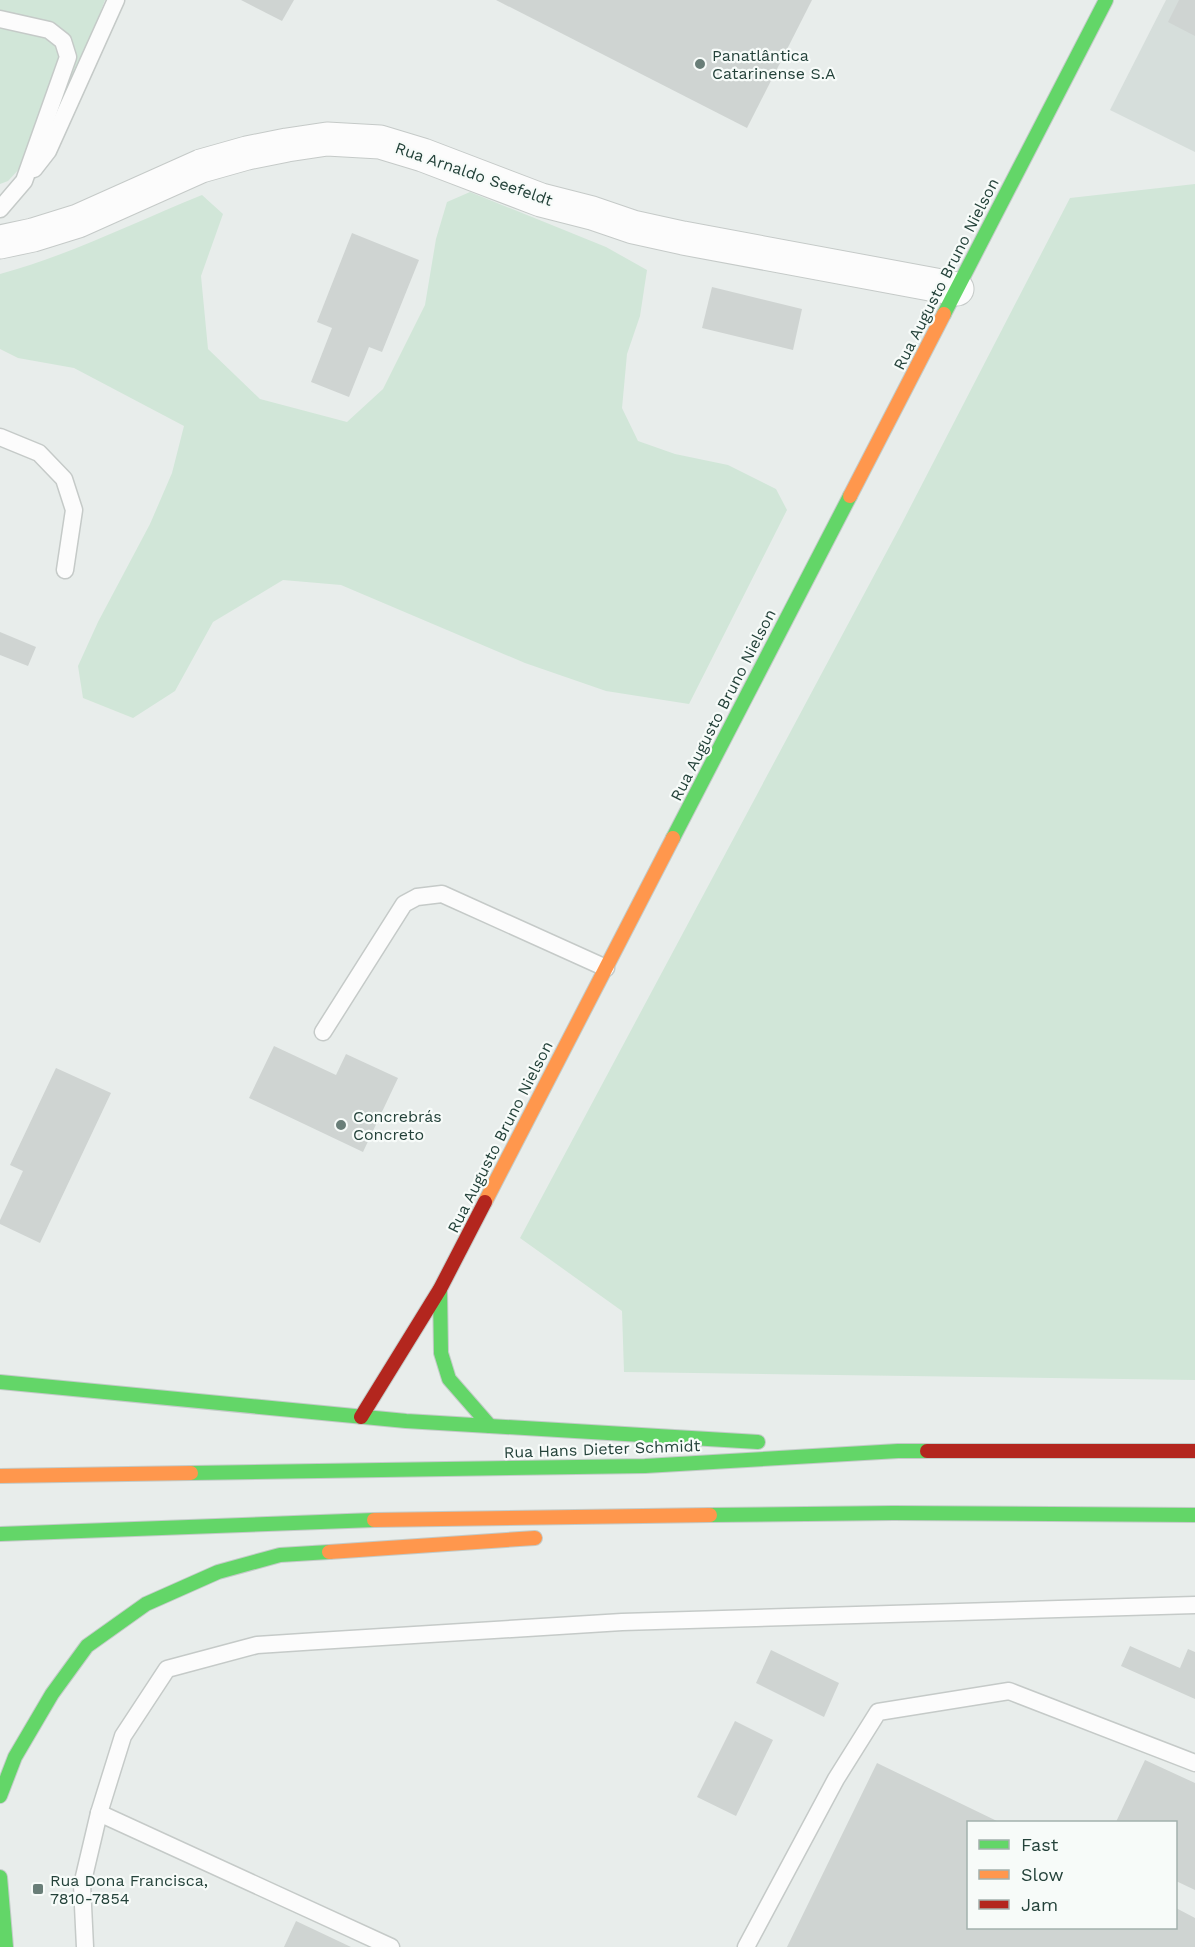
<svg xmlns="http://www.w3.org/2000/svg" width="1195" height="1947" font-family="'Work Sans',sans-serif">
<rect width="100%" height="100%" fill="#e8edeb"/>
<path fill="#d6dedb" d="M1166,0H1195V152L1110,110Z"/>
<g fill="#d1e6d8">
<path d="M0,0H105L56,129L8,181L0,184Z"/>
<path d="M1195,184V1380L624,1372L622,1311L520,1238L901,525L1070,198Z"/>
<path d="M470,192L606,247L647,270L640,316L627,354L622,408L638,441L675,454L728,465L776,489L787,510L689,704L606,691L525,663L341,585L283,580L213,622L175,691L133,718L83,698L78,666L98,622L150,524L172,473L184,426L74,368L18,358L0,349V274C70,255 135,222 202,195L223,214L201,276L208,349L260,399L347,422L383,389L425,305L436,239L447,202Z"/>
</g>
<g fill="#cfd4d2">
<path d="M241,0H294L282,21Z"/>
<path d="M496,0H812L747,128Z"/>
<path d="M1179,0H1195V36L1168,22Z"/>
<path d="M352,233L419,260L382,352L369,347L349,397L311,382L332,328L317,322Z"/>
<path d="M712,287L802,309L793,350L702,328Z"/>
<path d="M0,632L36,647L28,666L0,655Z"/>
<path d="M274,1046L336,1075L346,1054L398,1078L363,1152L249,1098Z"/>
<path d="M56,1068L111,1093L40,1243L0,1224V1220L23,1171L10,1165Z"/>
<path d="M1130,1646L1180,1668L1188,1649L1195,1652V1699L1121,1666Z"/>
<path d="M771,1650L839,1683L824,1717L756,1683Z"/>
<path d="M735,1721L773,1740L736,1816L697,1797Z"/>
<path d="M1145,1760L1195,1783V1890L1176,1881V1822H1116Z"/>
<path d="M877,1763L999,1822H968V1928H1176V1908L1195,1918V1947H787Z"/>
<path d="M296,1921L351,1947H284Z"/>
</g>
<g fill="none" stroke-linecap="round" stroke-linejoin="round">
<g stroke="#c5cac8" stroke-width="19">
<g id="lane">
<path d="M0,19L49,30L63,41L68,57L24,181L0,209"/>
<path d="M34,169L48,151L116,0"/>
<path d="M0,437L39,453L64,479L74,510L65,570"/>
<path d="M323,1032L404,904L417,897L442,894L606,968"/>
<path d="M99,1813L391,1947"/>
<path d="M85,1947L82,1885L99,1813L123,1736L167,1669L257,1645L318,1641L622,1622L1195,1605"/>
<path d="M746,1947L836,1779L878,1712L1009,1691L1195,1763"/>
</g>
</g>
<g stroke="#c5cac8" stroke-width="35">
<path id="street" d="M0,242L33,235L78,221L201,166L247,153L287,145L327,139L380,142L423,155L541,200L592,213L633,227L683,238L957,289"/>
</g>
<g stroke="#c3cbc8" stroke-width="16">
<g id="fast">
<path d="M944,314L1106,0"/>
<path d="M673,838L850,496"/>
<path d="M440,1289L441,1353L449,1379L490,1426"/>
<path d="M0,1382L406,1421L758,1442"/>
<path d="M191,1473L645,1466L898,1451H927"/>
<path d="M710,1515L893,1513L1195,1515"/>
<path d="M0,1534L374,1520"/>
<path d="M0,1796L15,1757L52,1694L87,1646L146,1604L218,1572L280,1555L329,1552"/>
<path d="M0,1877L6,1947"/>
</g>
</g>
<g stroke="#c3cbc8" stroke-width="16">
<g id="slow">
<path d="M850,496L944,314"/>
<path d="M485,1202L673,838"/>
<path d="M0,1476L191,1473"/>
<path d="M374,1520L710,1515"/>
<path d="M329,1552L535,1538"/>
</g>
</g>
<g stroke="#c3cbc8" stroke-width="16">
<g id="jam">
<path d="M361,1417L440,1289L485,1202"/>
<path d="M927,1451H1195"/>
</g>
</g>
<use href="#lane" stroke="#fcfcfc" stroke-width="16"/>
<use href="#street" stroke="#fcfcfc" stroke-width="33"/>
<use href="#fast" stroke="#63d668" stroke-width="14"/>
<use href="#slow" stroke="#ff974d" stroke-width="14"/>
<use href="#jam" stroke="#b3261e" stroke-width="14"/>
</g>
<g fill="#697e78" stroke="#f7fbf9" stroke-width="2">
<circle cx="700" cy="64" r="6"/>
<circle cx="341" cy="1125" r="6"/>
<rect x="32" y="1883" width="12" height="12" rx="3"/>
</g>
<g text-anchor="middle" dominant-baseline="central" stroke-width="4.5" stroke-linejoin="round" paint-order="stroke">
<g font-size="16" fill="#24423a" stroke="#f7fbf9" text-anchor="start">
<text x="712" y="55">Panatlântica<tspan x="712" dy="18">Catarinense S.A</tspan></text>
<text x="353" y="1116">Concrebrás<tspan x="353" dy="18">Concreto</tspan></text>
<text x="50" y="1880">Rua Dona Francisca,<tspan x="50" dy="18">7810-7854</tspan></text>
</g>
<g font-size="16" fill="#24423a" stroke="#f7fbf9">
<text transform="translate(474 174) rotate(19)">Rua Arnaldo Seefeldt</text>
<text transform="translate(946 274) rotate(-63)">Rua Augusto Bruno Nielson</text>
<text transform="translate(723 705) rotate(-63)">Rua Augusto Bruno Nielson</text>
<text transform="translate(500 1137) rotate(-63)">Rua Augusto Bruno Nielson</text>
<text transform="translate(602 1449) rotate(-2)">Rua Hans Dieter Schmidt</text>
</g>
</g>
<rect x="967" y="1821" width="210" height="108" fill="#f7fbf9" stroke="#a3b1ad" stroke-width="1.5"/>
<rect x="979" y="1840" width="30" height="9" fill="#63d668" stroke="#a3b1ad" stroke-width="1.5"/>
<text x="1021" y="1851" font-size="18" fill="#24423a">Fast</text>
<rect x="979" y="1870" width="30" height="9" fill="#ff974d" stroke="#a3b1ad" stroke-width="1.5"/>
<text x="1021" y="1881" font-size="18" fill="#24423a">Slow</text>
<rect x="979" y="1900" width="30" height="9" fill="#b3261e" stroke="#a3b1ad" stroke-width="1.5"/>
<text x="1021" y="1911" font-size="18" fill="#24423a">Jam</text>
</svg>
